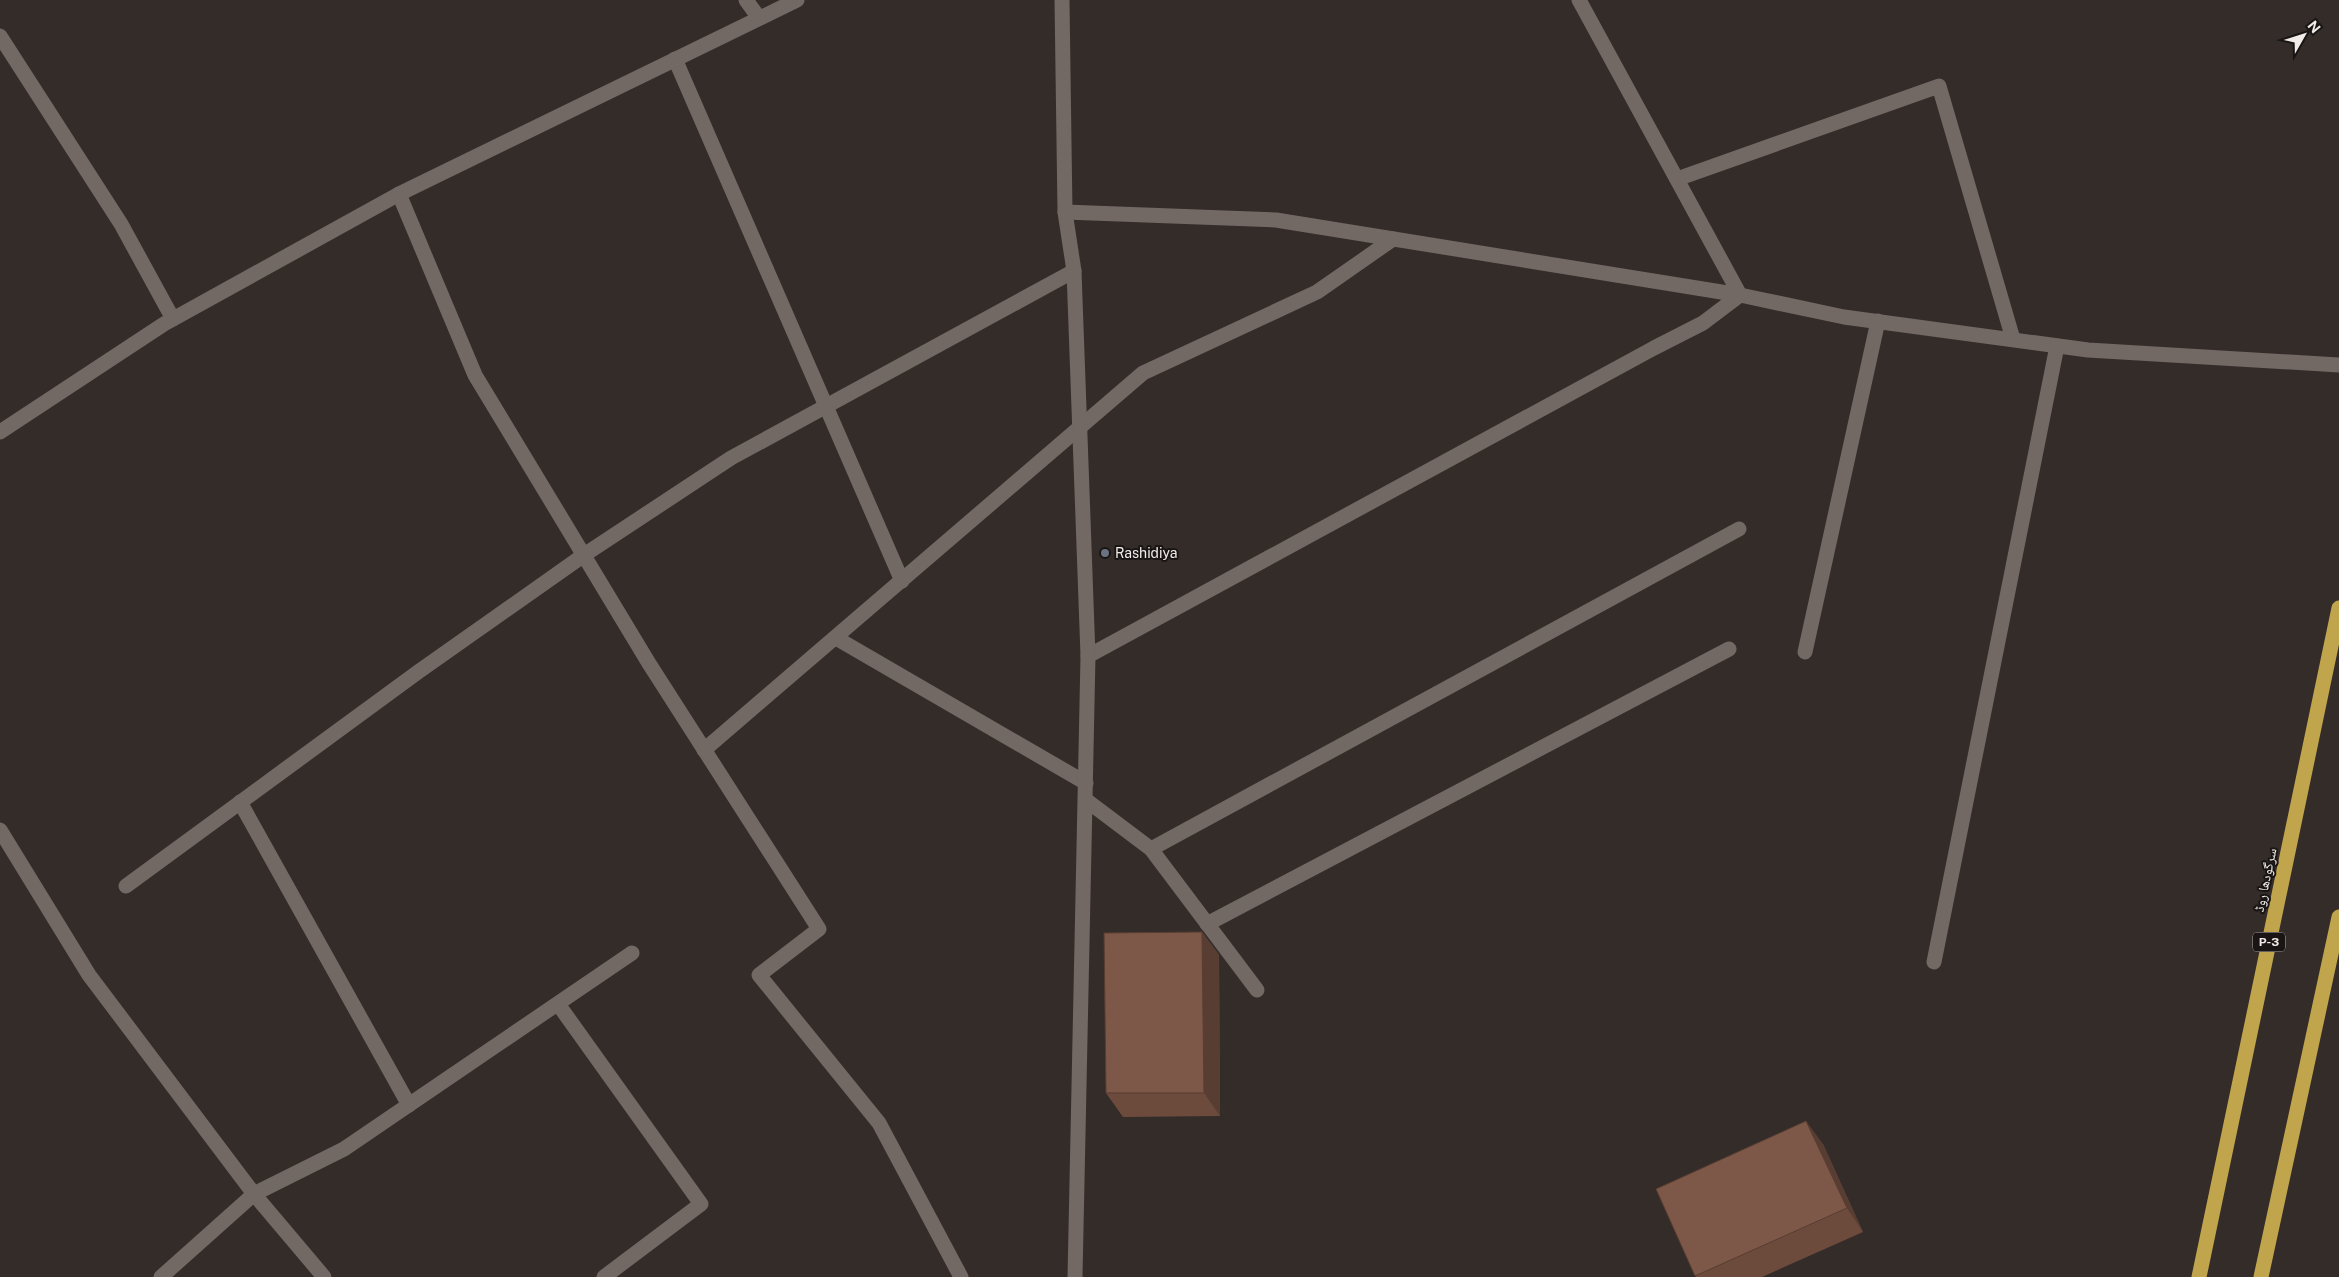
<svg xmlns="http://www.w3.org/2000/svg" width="2339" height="1277" font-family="'Public Sans','Noto Naskh Arabic',sans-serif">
<rect width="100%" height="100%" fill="#342c29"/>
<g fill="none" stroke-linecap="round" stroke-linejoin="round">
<g stroke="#726864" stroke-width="15">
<path d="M746,0L759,18"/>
<path d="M0,36L121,224L173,319"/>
<path d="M675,59L902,581"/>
<path d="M1677,179L1939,86L2013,339"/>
<path d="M399,194L475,375L650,665L819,929L759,975L879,1123L961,1277"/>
<path d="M1065,212L1276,220L1740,295L1844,317L2088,350L2339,365"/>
<path d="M0,432L164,324L399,194L797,0"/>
<path d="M836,638L1086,783"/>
<path d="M1805,652L1878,321"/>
<path d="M1088,656L1654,348L1703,323L1740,295L1579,0"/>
<path d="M704,750L1143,373L1317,292L1393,239"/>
<path d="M1086,800L1151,849L1257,990"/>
<path d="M240,802L409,1105"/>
<path d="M0,830L89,975L254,1194L324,1277"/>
<path d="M1151,849L1739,529"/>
<path d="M126,886L418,672L584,555L731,458L1074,271"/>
<path d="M1207,924L1729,649"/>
<path d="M1934,962L2057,346"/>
<path d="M558,1004L701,1204L604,1277"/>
<path d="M161,1277L254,1194L344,1149L632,953"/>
</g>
<path stroke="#726864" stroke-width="15" d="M1062,0L1065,212L1074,271L1088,656L1075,1277"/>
<g stroke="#c1a54d" stroke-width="15">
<path d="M2199,1277L2339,608"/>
<path d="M2261,1277L2339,917"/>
</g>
</g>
<g fill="#6c4b3d">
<path d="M1202,932L1219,955L1220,1116L1123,1117L1106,1093Z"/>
<path d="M1823,1144L1863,1232L1762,1277H1696L1656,1189Z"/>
</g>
<g fill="#583d32">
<path d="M1202,932L1219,955L1220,1116L1204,1093Z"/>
<path d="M1806,1121L1823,1144L1863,1232L1847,1208Z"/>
</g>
<g fill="#7d5747" stroke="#583d32">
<path d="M1202,932L1204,1093H1106L1104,933Z"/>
<path d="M1806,1121L1847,1208L1695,1276L1656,1189Z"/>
</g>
<circle fill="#6b7280" stroke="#191514" stroke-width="2" cx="1105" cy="553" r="5"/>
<g text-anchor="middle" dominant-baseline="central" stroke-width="4" stroke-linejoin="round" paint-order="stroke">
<rect fill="#191514" stroke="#b0aca9" stroke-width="1" x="2253" y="932.5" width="32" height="19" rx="4"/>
<g font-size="12" font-weight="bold" fill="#f1ece9">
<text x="2269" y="942">P-3</text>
</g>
<g font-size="14" fill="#f1ece9" stroke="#191514" text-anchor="start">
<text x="1115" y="553">Rashidiya</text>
</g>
<g font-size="14" fill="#f1ece9" stroke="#191514">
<text transform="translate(2265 880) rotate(-78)">سرگودھا روڈ</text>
</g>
</g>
<g transform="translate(2304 35) rotate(51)" stroke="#191514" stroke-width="4" paint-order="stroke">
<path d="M0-4L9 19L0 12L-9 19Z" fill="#f1ece9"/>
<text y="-8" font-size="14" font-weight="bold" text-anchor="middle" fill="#f1ece9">N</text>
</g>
</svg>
